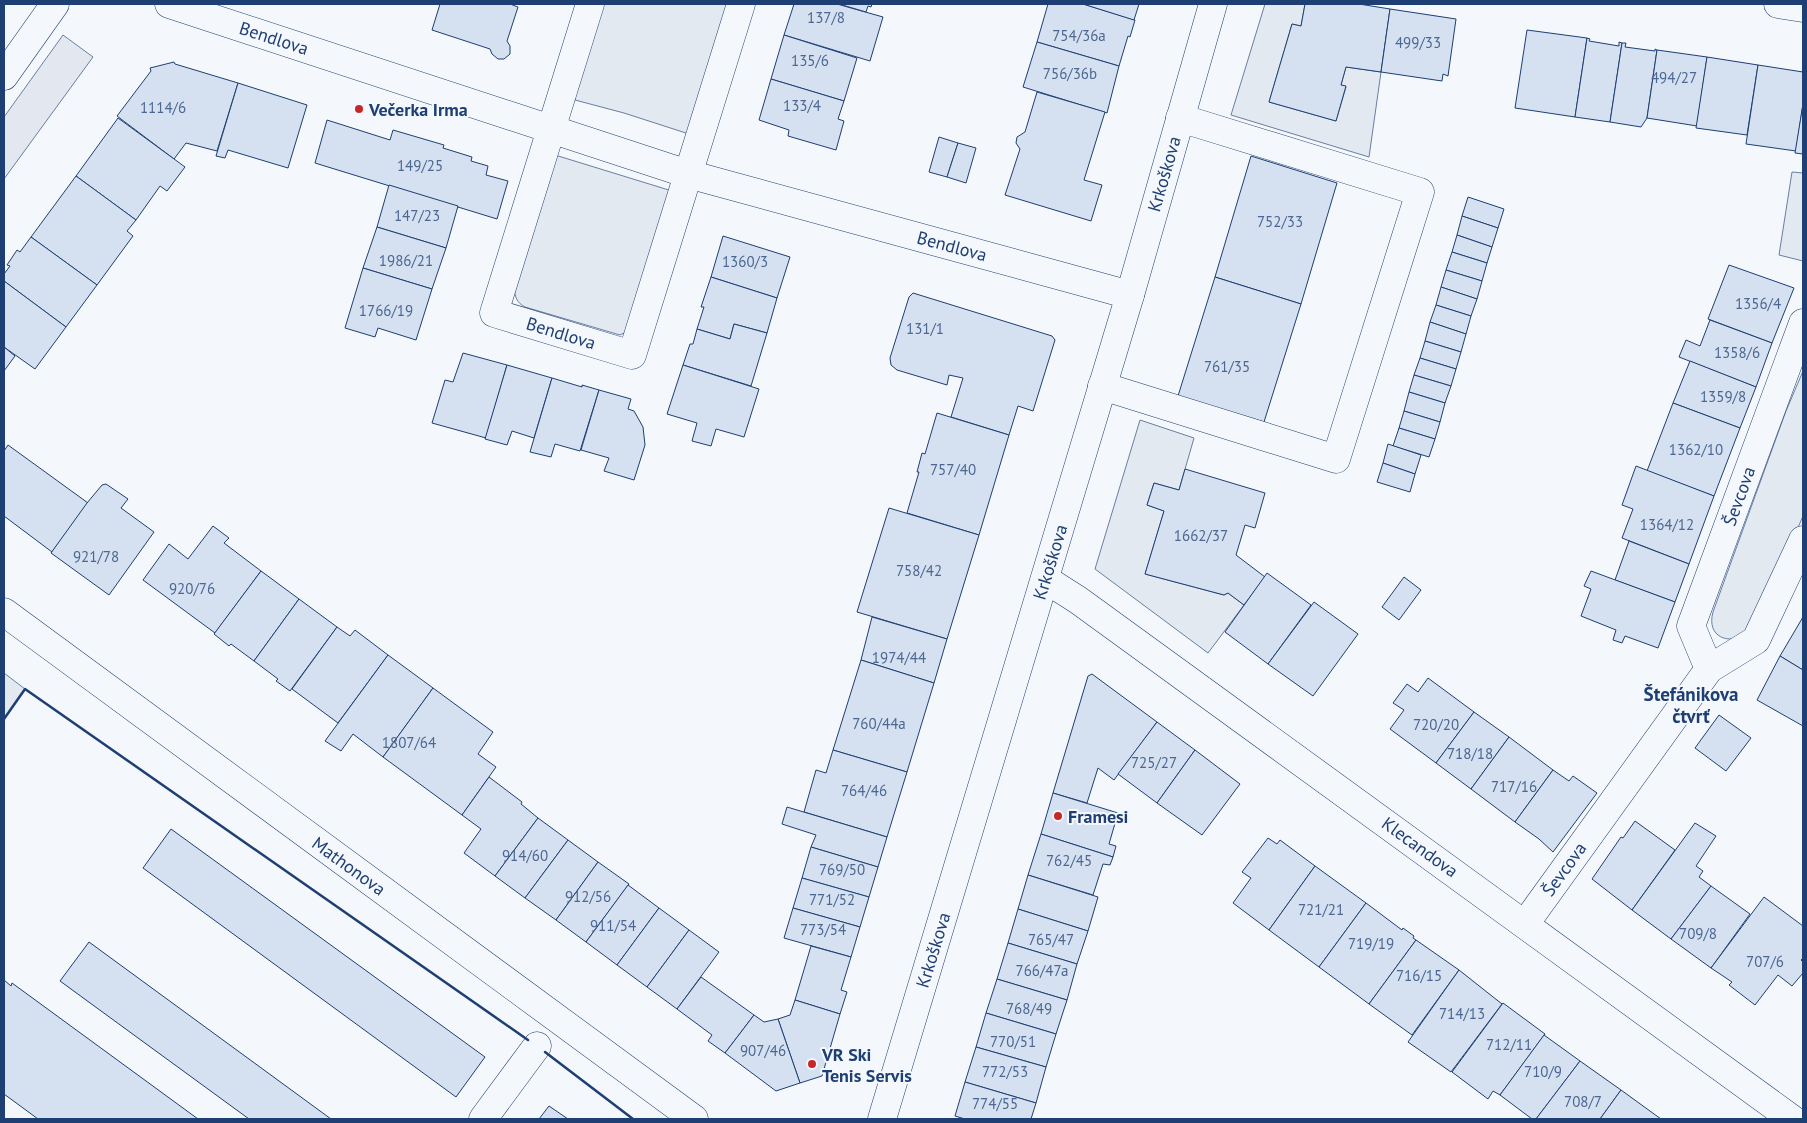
<svg xmlns="http://www.w3.org/2000/svg" width="1807" height="1123" font-family="'PT Sans',sans-serif">
<rect width="100%" height="100%" fill="#f4f7fb"/>
<g fill="#e3e9f0" stroke="#687fa3">
<path d="M599,4H730L689,134L624,113L575,100L574,87Z"/>
<path d="M1265,4H1305L1301,26L1292,24L1269,102L1336,121L1346,87L1341,85L1346,67L1381,72L1369,157L1231,115Z"/>
<path d="M555,155L672,191L626,332L620,335L525,307C517,303 515,297 514,288Z"/>
<path d="M1792,172L1803,173V261L1779,255Z"/>
<path d="M1803,371V516L1782,565L1747,633C1729,646 1706,637 1713,612L1786,411Z"/>
<path d="M1140,420L1194,438L1179,490L1154,483L1147,505L1164,511L1145,574L1224,595L1228,593L1244,605L1208,653L1095,569Z"/>
<path d="M4,673L25,689L4,719Z"/>
</g>
<path fill="#e3e8f0" stroke="#687fa3" d="M63,35L93,57L4,179V117Z"/>
<g fill="#d5e0f0" stroke="#1d3f73">
<path d="M440,4H510L518,7L507,41L510,46V54L504,59H498L492,54L490,49L432,30Z"/>
<path d="M794,4H837L883,17L870,61L784,35Z"/>
<path d="M839,4H872L871,7L868,6L866,12Z"/>
<path d="M1048,4H1083L1135,20L1130,37L1128,36L1119,66L1037,42Z"/>
<path d="M1083,4H1139L1134,20Z"/>
<path d="M1305,4H1359L1390,9L1381,72L1346,67L1341,85L1346,86L1336,121L1269,102L1292,24L1301,26Z"/>
<path d="M1390,9L1456,19L1448,76L1443,74L1442,81L1381,72Z"/>
<path d="M1527,30L1587,38L1575,117L1515,108Z"/>
<path d="M784,35L857,58L844,101L771,79Z"/>
<path d="M1587,38L1590,39L1589,41L1619,46V42L1622,43L1610,122L1575,117Z"/>
<path d="M1037,42L1119,66L1107,113L1023,87Z"/>
<path d="M1622,43H1626L1625,47L1655,51V49L1657,50L1647,118L1641,127L1610,122Z"/>
<path d="M1657,50L1707,57L1697,126L1647,118Z"/>
<path d="M1707,57L1758,65L1747,135L1696,128Z"/>
<path d="M174,62L175,64L238,83L217,151L186,143L174,159L117,116L151,71L150,68Z"/>
<path d="M1758,65L1803,72V104L1796,151L1746,144Z"/>
<path d="M771,79L844,101L838,119L844,121L836,150L788,136L789,130L759,120Z"/>
<path d="M238,83L307,105L288,168L228,150L225,158L216,156Z"/>
<path d="M1037,92L1105,112L1084,180L1102,185L1091,221L1005,195L1020,149L1016,143L1017,137L1025,132Z"/>
<path d="M1803,104V154L1795,153Z"/>
<path d="M118,118L185,167L167,191L160,186L136,220L76,176Z"/>
<path d="M327,120L390,140L393,130L444,145L443,148L472,157L471,161L488,166L486,175L508,181L497,219L315,163Z"/>
<path d="M939,137L958,143L947,177L929,172Z"/>
<path d="M958,143L976,148L966,183L947,177Z"/>
<path d="M1251,156L1337,183L1301,304L1215,277Z"/>
<path d="M76,176L136,220L127,231L133,236L97,285L31,237Z"/>
<path d="M389,185L458,206L446,248L377,227Z"/>
<path d="M1468,197L1504,209L1498,228L1462,216Z"/>
<path d="M1462,216L1498,228L1492,247L1457,235Z"/>
<path d="M377,227L446,248L432,289L363,268Z"/>
<path d="M1457,235L1492,247L1487,263L1452,252Z"/>
<path d="M723,236L790,257L777,298L711,277Z"/>
<path d="M31,237L97,285L66,327L4,281V274L10,266L7,265L17,250L20,252Z"/>
<path d="M1452,252L1487,263L1482,281L1446,270Z"/>
<path d="M1729,265L1794,288L1772,343L1708,319Z"/>
<path d="M363,268L432,289L416,340L378,328L375,337L345,328Z"/>
<path d="M1446,270L1482,281L1477,299L1441,287Z"/>
<path d="M711,277L777,298L767,333L734,324L730,339L697,329L704,307H701Z"/>
<path d="M1215,277L1301,304L1264,422L1178,396Z"/>
<path d="M4,281L66,327L35,369L4,347Z"/>
<path d="M1441,287L1477,299L1471,316L1436,305Z"/>
<path d="M913,293L1052,336L1055,340L1033,411L1018,406L1009,435L951,417L963,378L949,375L947,385L897,370L891,365L890,358L909,297Z"/>
<path d="M1436,305L1471,316L1466,334L1430,322Z"/>
<path d="M1710,320L1772,343L1756,387L1679,357L1686,340L1700,346Z"/>
<path d="M1430,322L1466,334L1461,352L1425,341Z"/>
<path d="M734,324L767,333L751,386L683,365L690,344H693L697,329L730,339Z"/>
<path d="M1425,341L1461,352L1456,369L1420,358Z"/>
<path d="M4,347L15,356L4,371Z"/>
<path d="M463,353L507,365L486,438L432,423L445,380L453,382Z"/>
<path d="M1420,358L1456,369L1451,386L1414,375Z"/>
<path d="M1690,361L1756,387L1740,428L1673,403Z"/>
<path d="M507,365L552,378L534,438L512,431L507,445L485,439Z"/>
<path d="M683,365L759,389L744,437L716,429L711,446L692,441L697,423L667,414Z"/>
<path d="M1414,375L1451,386L1445,403L1409,392Z"/>
<path d="M552,378L582,387V385L599,390L580,451L555,444L551,457L530,452Z"/>
<path d="M599,390L631,399L628,409L634,411L643,427L645,445L634,480L604,471L609,458L581,450Z"/>
<path d="M1409,392L1445,403L1440,422L1404,411Z"/>
<path d="M1673,403L1740,428L1714,496L1647,471Z"/>
<path d="M1404,411L1440,422L1435,439L1399,428Z"/>
<path d="M937,413L1009,435L979,535L907,513L919,472H917L922,453L925,454Z"/>
<path d="M1399,428L1435,439L1429,457L1393,446Z"/>
<path d="M1388,444L1421,455L1415,474L1383,463Z"/>
<path d="M8,445L88,503L52,552L4,516V451Z"/>
<path d="M1383,463L1415,474L1410,492L1377,482Z"/>
<path d="M1636,466L1714,496L1689,564L1622,538L1633,509L1622,505Z"/>
<path d="M1185,469L1265,493L1255,528L1245,525L1236,555L1265,577L1244,605L1228,593L1224,595L1145,574L1164,511L1147,505L1154,483L1179,490Z"/>
<path d="M106,484L128,499L121,508L154,532L109,595L51,553L87,503L102,485Z"/>
<path d="M889,508L979,535L947,639L857,612Z"/>
<path d="M213,526L229,538L224,543L261,571L215,633L143,580L169,544L188,559Z"/>
<path d="M1629,541L1689,564L1675,602L1615,580Z"/>
<path d="M261,571L299,599L254,661L231,644L229,646L214,634Z"/>
<path d="M1591,571L1675,602L1658,648L1625,636L1622,643L1613,640L1616,630L1581,616L1591,589L1584,586Z"/>
<path d="M1267,573L1311,605L1268,664L1225,632Z"/>
<path d="M1404,577L1421,590L1399,620L1382,607Z"/>
<path d="M299,599L337,627L290,691L276,681L278,679L254,661Z"/>
<path d="M1314,602L1358,634L1313,696L1268,664Z"/>
<path d="M872,617L947,639L934,683L861,660Z"/>
<path d="M1803,617V670L1780,656Z"/>
<path d="M337,627L350,636L355,630L388,655L338,723L292,689Z"/>
<path d="M388,655L433,688L383,757L353,734L341,751L325,741Z"/>
<path d="M1780,656L1803,670V726L1757,700Z"/>
<path d="M861,660L934,683L907,772L833,750Z"/>
<path d="M1092,674L1157,722L1114,780L1098,768L1087,803L1053,793L1088,676Z"/>
<path d="M1428,678L1474,712L1436,763L1390,729L1404,710L1393,703L1407,684L1418,692Z"/>
<path d="M433,688L493,732L478,754L496,767L462,815L383,757Z"/>
<path d="M1474,712L1509,737L1471,789L1436,763Z"/>
<path d="M1719,715L1751,738L1726,771L1695,748Z"/>
<path d="M1157,722L1195,750L1157,803L1118,774Z"/>
<path d="M1509,737L1553,770L1515,822L1471,789Z"/>
<path d="M833,750L907,772L887,837L804,812L816,770L826,773Z"/>
<path d="M1195,750L1240,784L1202,835L1157,803Z"/>
<path d="M1553,770L1569,781L1573,776L1597,793L1553,852L1539,839L1515,822Z"/>
<path d="M489,777L522,802L521,804L538,818L495,876L464,853L481,829L462,815Z"/>
<path d="M1053,793L1118,813L1109,844L1116,846L1113,857L1041,834Z"/>
<path d="M787,807L887,837L878,867L811,847L816,835L782,824Z"/>
<path d="M538,818L568,840L525,898L495,876Z"/>
<path d="M1635,821L1675,850L1632,910L1592,879L1621,837L1623,838Z"/>
<path d="M1695,823L1716,836L1696,866L1703,871L1699,877L1711,886L1671,939L1632,910Z"/>
<path d="M171,829L485,1057L456,1097L143,868Z"/>
<path d="M1041,834L1113,857L1110,865L1103,864L1093,895L1028,875Z"/>
<path d="M1268,838L1277,844L1280,840L1315,866L1269,930L1233,903L1251,878L1242,872Z"/>
<path d="M568,840L598,862L556,920L525,898Z"/>
<path d="M811,847L878,867L869,897L802,878Z"/>
<path d="M598,862L629,884L586,942L556,920Z"/>
<path d="M1315,866L1366,903L1319,967L1269,930Z"/>
<path d="M1028,875L1098,897L1088,931L1018,909Z"/>
<path d="M802,878L869,897L860,927L793,908Z"/>
<path d="M628,885L659,908L617,965L586,942Z"/>
<path d="M1711,886L1750,914L1711,968L1671,939Z"/>
<path d="M1764,897L1803,926V958L1801,960L1803,962V973L1792,986L1778,975L1755,1005L1729,985L1732,982L1711,968Z"/>
<path d="M1366,903L1402,930L1403,928L1414,936L1413,938L1416,940L1369,1004L1319,967Z"/>
<path d="M659,908L689,930L647,987L617,965Z"/>
<path d="M793,908L860,927L851,957L784,938Z"/>
<path d="M1018,909L1088,931L1077,964L1008,943Z"/>
<path d="M689,930L719,952L677,1009L647,987Z"/>
<path d="M1416,940L1459,970L1412,1035L1369,1004Z"/>
<path d="M89,942L331,1119H249L60,981Z"/>
<path d="M1008,943L1077,964L1067,1000L997,979Z"/>
<path d="M811,946L851,957L841,990L847,992L840,1014L795,1000Z"/>
<path d="M1459,970L1502,1004L1451,1072L1408,1042Z"/>
<path d="M701,977L754,1015L725,1053L708,1041L712,1035L677,1009Z"/>
<path d="M997,979L1067,1000L1056,1034L986,1013Z"/>
<path d="M4,980L11,986L12,983L198,1119H38L4,1094Z"/>
<path d="M795,1000L840,1014L822,1076L800,1083L778,1019L790,1015Z"/>
<path d="M1503,1003L1545,1034L1500,1095L1493,1091L1488,1099L1452,1072Z"/>
<path d="M986,1013L1056,1034L1046,1067L976,1047Z"/>
<path d="M754,1015L764,1022L778,1019L800,1083L776,1091L725,1053Z"/>
<path d="M1544,1035L1580,1061L1536,1119H1532L1500,1095Z"/>
<path d="M976,1047L1046,1067L1036,1103L965,1082Z"/>
<path d="M1580,1061L1621,1090L1600,1119H1536Z"/>
<path d="M965,1082L1036,1103L1031,1119H965L955,1116Z"/>
<path d="M1621,1090L1661,1119H1600Z"/>
<path d="M549,1106L568,1119H539Z"/>
</g>
<g fill="none" stroke-linecap="round" stroke-linejoin="round">
<g stroke="#1d3f73" stroke-width="29">
<g id="minor">
<path d="M169,4L688,174L1130,295"/>
<path d="M590,4L494,313L632,355L741,4"/>
<path d="M1778,4L1803,8"/>
<path d="M4,76L55,4"/>
<path d="M1102,386L1336,459L1420,192L1180,118"/>
<path d="M1045,579L1078,600L1792,1119"/>
<path d="M4,612L694,1119"/>
<path d="M1709,669L1691,626L1803,323"/>
<path d="M1525,924L1709,669L1756,640L1803,540"/>
<path d="M483,1119L537,1046"/>
<path d="M882,1119L1130,295L1213,4"/>
</g>
</g>
<use href="#minor" stroke="#f4f7fb" stroke-width="28"/>
<g stroke="#1d3f73" stroke-width="2.5">
<path d="M4,719L25,689L528,1040"/>
<path d="M545,1052L633,1119"/>
</g>
</g>
<g fill="#c62828" stroke="#f4f7fb" stroke-width="2">
<circle cx="359" cy="109" r="5"/>
<circle cx="1058" cy="816" r="5"/>
<circle cx="812" cy="1064" r="5"/>
</g>
<g text-anchor="middle" dominant-baseline="central" stroke-width="4" stroke-linejoin="round" paint-order="stroke">
<g font-size="15" fill="#4b6792">
<text x="826" y="17">137/8</text>
<text x="1079" y="35">754/36a</text>
<text x="1418" y="42">499/33</text>
<text x="810" y="60">135/6</text>
<text x="1070" y="73">756/36b</text>
<text x="1674" y="77">494/27</text>
<text x="802" y="105">133/4</text>
<text x="163" y="107">1114/6</text>
<text x="420" y="165">149/25</text>
<text x="417" y="215">147/23</text>
<text x="1280" y="221">752/33</text>
<text x="406" y="260">1986/21</text>
<text x="745" y="261">1360/3</text>
<text x="1758" y="303">1356/4</text>
<text x="386" y="310">1766/19</text>
<text x="925" y="328">131/1</text>
<text x="1737" y="352">1358/6</text>
<text x="1227" y="366">761/35</text>
<text x="1723" y="396">1359/8</text>
<text x="1696" y="449">1362/10</text>
<text x="953" y="469">757/40</text>
<text x="1667" y="524">1364/12</text>
<text x="1201" y="535">1662/37</text>
<text x="96" y="556">921/78</text>
<text x="919" y="570">758/42</text>
<text x="192" y="588">920/76</text>
<text x="899" y="657">1974/44</text>
<text x="879" y="723">760/44a</text>
<text x="1436" y="724">720/20</text>
<text x="409" y="742">1807/64</text>
<text x="1470" y="753">718/18</text>
<text x="1154" y="762">725/27</text>
<text x="1514" y="786">717/16</text>
<text x="864" y="790">764/46</text>
<text x="525" y="855">914/60</text>
<text x="1069" y="860">762/45</text>
<text x="842" y="869">769/50</text>
<text x="588" y="896">912/56</text>
<text x="832" y="899">771/52</text>
<text x="1321" y="909">721/21</text>
<text x="613" y="925">911/54</text>
<text x="823" y="929">773/54</text>
<text x="1698" y="933">709/8</text>
<text x="1051" y="939">765/47</text>
<text x="1371" y="943">719/19</text>
<text x="1765" y="961">707/6</text>
<text x="1042" y="970">766/47a</text>
<text x="1419" y="975">716/15</text>
<text x="1029" y="1008">768/49</text>
<text x="1462" y="1013">714/13</text>
<text x="1013" y="1041">770/51</text>
<text x="1509" y="1044">712/11</text>
<text x="763" y="1050">907/46</text>
<text x="1005" y="1071">772/53</text>
<text x="1543" y="1071">710/9</text>
<text x="1583" y="1101">708/7</text>
<text x="995" y="1103">774/55</text>
</g>
<g font-size="18" fill="#1d3f73" stroke="#f4f7fb">
<text transform="translate(274 38) rotate(18)">Bendlova</text>
<text transform="translate(1164 174) rotate(-74)">Krkoškova</text>
<text transform="translate(952 246) rotate(15)">Bendlova</text>
<text transform="translate(561 333) rotate(17)">Bendlova</text>
<text transform="translate(1739 496) rotate(-70)">Ševcova</text>
<text transform="translate(1050 562) rotate(-73)">Krkoškova</text>
<text transform="translate(1420 847) rotate(36)">Klecandova</text>
<text transform="translate(349 866) rotate(36)">Mathonova</text>
<text transform="translate(1564 869) rotate(-54)">Ševcova</text>
<text transform="translate(933 950) rotate(-73)">Krkoškova</text>
</g>
<g font-size="18" font-weight="bold" fill="#1d3f73" stroke="#f4f7fb" text-anchor="start">
<text x="369" y="109">Večerka Irma</text>
<text x="1068" y="816">Framesi</text>
<text x="822" y="1054">VR Ski<tspan x="822" dy="21">Tenis Servis</tspan></text>
</g>
<g font-size="19" font-weight="bold" fill="#1d3f73" stroke="#f4f7fb">
<text x="1691" y="694">Štefánikova<tspan x="1691" dy="22">čtvrť</tspan></text>
</g>
</g>
<rect width="1807" height="1123" fill="none" stroke="#1d3f73" stroke-width="10"/>
</svg>
